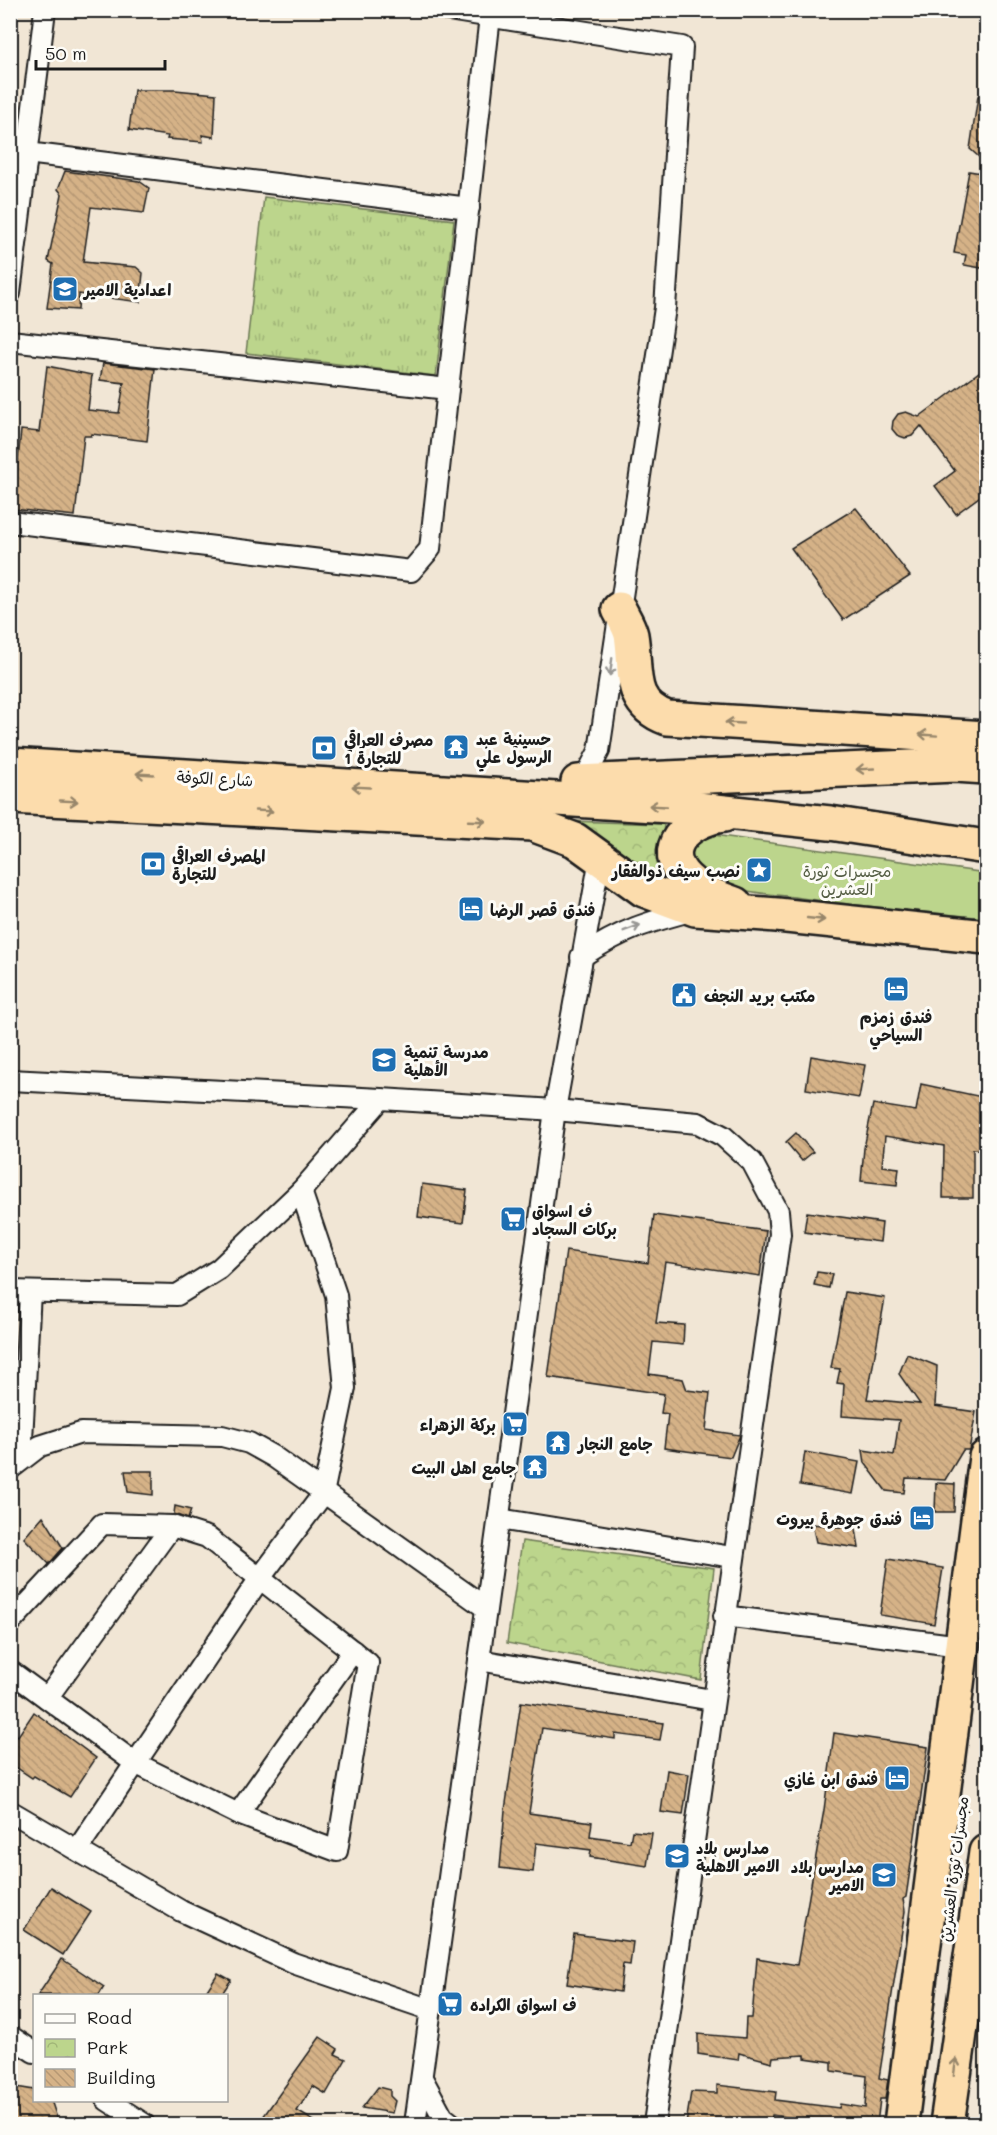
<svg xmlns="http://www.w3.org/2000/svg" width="997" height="2135" font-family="Mali,'Playpen Sans Arabic',sans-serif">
<defs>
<pattern id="grass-tufts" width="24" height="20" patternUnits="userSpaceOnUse" patternTransform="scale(1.5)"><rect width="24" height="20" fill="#bcd58c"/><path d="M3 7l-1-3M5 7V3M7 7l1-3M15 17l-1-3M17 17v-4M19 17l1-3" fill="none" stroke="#a1b678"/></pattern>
<pattern id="park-crowns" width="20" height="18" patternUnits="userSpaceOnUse" patternTransform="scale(1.5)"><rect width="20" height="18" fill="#bcd58c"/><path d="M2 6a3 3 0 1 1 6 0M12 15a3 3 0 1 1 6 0" fill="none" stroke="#a1b678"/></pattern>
<pattern id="building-back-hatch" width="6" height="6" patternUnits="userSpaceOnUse" patternTransform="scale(1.5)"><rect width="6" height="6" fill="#d5b287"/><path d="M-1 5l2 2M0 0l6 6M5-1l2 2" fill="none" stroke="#b69874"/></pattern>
</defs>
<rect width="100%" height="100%" fill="#f1e6d5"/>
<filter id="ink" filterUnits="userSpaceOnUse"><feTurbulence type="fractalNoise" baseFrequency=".0167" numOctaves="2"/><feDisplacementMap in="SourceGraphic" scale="12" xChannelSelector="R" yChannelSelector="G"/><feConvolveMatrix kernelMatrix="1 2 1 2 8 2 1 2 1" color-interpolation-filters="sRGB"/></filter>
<g filter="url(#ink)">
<path fill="url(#grass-tufts)" stroke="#6c7854" stroke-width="1.5" d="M264,197L454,220L436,376L246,353Z"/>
<g fill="url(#park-crowns)" stroke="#6c7854" stroke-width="1.5">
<path d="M568,821L664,824L658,878Z"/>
<path d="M522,1541L714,1568L701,1680L507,1643Z"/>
</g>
<path fill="#bcd58c" stroke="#6c7854" stroke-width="1.5" d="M699,833L986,873V918C922,912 858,906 794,897C763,893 728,892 702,874C686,863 691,847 699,833Z"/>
<g fill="url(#building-back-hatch)" stroke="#1c1c1c" stroke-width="1.5">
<path d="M134,90H175L216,94L214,137L202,135L203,142L167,139L168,136L129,130Z"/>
<path d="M978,96H987V164L970,149Z"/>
<path d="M65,171L139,181L149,188L144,213L91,207L83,262L136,267L143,273L140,302L79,294L78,310L47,308L53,264L48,261L62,194L58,189Z"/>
<path d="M969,171L987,174V269L964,265L966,255L954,253Z"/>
<path d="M103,363L155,369L147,441L92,434L91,436H84L75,516L13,509L21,430L39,432L47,366L92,375L88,410L119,413L124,383L100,380Z"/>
<path d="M987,366V491L956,514L935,486L955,471L921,426L912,436L905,438L897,435L892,429L893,421L898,414L906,412L919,417Z"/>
<path d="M856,508L910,576L843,620L791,548Z"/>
<path d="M811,1056L865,1065L859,1098L806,1089Z"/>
<path d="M921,1084L987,1098V1150L973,1149V1198H943L944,1146L885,1136L882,1166L899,1168L897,1185L861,1181L864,1148L873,1104L916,1111Z"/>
<path d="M796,1133L813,1152L802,1161L786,1142Z"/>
<path d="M422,1184L467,1190L463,1223L418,1217Z"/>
<path d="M807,1212L882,1223L880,1242L804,1232Z"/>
<path d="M654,1215L766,1231L760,1276L665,1262L656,1323L684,1325L683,1345L653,1342L649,1374L683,1379L687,1390L710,1393L706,1430L740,1435L731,1457L664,1448L668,1414L661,1413L664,1394L548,1377L566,1251L648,1263Z"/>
<path d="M817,1272L832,1274L829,1288L814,1285Z"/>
<path d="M845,1292L885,1298L867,1399L920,1404L899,1374L907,1354L937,1366L935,1406L976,1412L969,1450H963L945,1480L906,1478L904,1493L886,1491L865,1463L863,1450L894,1455L899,1420L842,1416L844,1384L837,1383L840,1369L831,1368Z"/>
<path d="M805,1452L859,1462L853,1494L800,1485Z"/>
<path d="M125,1471H153V1495L128,1492Z"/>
<path d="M936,1483L955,1484L954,1512H935Z"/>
<path d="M175,1506L191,1510L188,1519L174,1514Z"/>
<path d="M43,1516L63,1548L49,1564L24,1538Z"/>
<path d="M812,1524L856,1529L859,1548L816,1542Z"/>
<path d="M888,1559L943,1568L934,1624L880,1615Z"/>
<path d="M521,1702L663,1723L660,1740L615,1734V1739L542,1728L529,1813L592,1822L590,1836L630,1842L632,1831L652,1833L647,1866L590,1857L591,1850L536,1843L533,1872L500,1868L505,1810Z"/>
<path d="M34,1712L96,1758L70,1797L34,1776L32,1778L10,1763V1730L18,1736Z"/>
<path d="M834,1733L928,1747L906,1897L903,1899L905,1911L879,2078L888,2080L885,2099H880L877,2124H838L772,2115L771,2124H686L691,2092L717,2093V2085L776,2092L775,2100L839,2108L840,2104L865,2108L867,2076L832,2071V2062L805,2058V2055L773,2057L772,2062L739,2053L738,2060L698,2054V2034L745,2038L746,2018H752L757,1958L797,1965L824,1810Z"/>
<path d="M667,1770L689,1774L683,1815L661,1812Z"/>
<path d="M51,1887L91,1912L63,1955L24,1930Z"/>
<path d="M574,1934L633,1942L630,1965L623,1964L620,1992L567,1984Z"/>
<path d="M62,1959L104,1987L99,1995H38Z"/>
<path d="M218,1973L231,1980L221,1995H204Z"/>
<path d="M320,2037L338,2049L335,2054L346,2059L326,2094L313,2086L297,2111L319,2124H258Z"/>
<path d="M10,2086L34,2090V2100H51L59,2124H10Z"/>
<path d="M378,2087L390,2090V2096L395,2101L392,2113L362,2108Z"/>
</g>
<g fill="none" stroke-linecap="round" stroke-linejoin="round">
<g stroke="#1c1c1c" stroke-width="24">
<g id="street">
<path d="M448,10L682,47L665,308L599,751L588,772L573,780"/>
<path d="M27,153L469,208"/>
<path d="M10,293L45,10"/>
<path d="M10,341L448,389"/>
<path d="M10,522L411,571L430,549L490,16"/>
<path d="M581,957C621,930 648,922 694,910"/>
<path d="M10,1080L381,1099L555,1110L698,1123L723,1136L752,1162L778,1211L780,1234L654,2124"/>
<path d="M10,1291L177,1295L219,1269L301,1191L381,1099"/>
<path d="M21,1458L30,1292"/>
<path d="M10,1469L40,1446L81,1433L222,1436L249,1443L274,1457L486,1608"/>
<path d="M499,1519L732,1557"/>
<path d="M724,1616L961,1646"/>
<path d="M10,1623L102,1524L172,1526L207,1537L368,1663L337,1851L238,1814L135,1763L10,1671"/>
<path d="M479,1660L712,1700"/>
<path d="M47,1698L172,1526"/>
<path d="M10,1811L181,1911L293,1963L431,2010"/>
<path d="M238,1814L353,1651"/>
<path d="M77,1850L260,1578L323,1494L345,1388L336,1295L301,1191"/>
<path d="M10,2036L34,2052"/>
<path d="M422,2078L443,2117L452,2124"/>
<path d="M107,2100L144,2124"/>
<path d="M415,2124L555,1110L600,858"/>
</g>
</g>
<g stroke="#1c1c1c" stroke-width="38">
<g id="highway">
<path d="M619,609C623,617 629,626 631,635C637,669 626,703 667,718L986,738"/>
<path d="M10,765L669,806L830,823L986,847"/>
<path d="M578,782L955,765L986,767"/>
<path d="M10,797L532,824L575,840L644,890L695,909L777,915L986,937"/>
<path d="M724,815C696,817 658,842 682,874C695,890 716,897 735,904"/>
<path d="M901,2124L986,1457"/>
<path d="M947,2124L986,1852"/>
</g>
</g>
<use href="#street" stroke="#fdfcf7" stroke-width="20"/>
<use href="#highway" stroke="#fcdcac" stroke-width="33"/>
</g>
<defs><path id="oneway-shaft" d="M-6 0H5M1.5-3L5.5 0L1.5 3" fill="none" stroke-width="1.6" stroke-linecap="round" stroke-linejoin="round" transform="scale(1.5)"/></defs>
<g stroke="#989794">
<use href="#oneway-shaft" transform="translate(611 667) rotate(98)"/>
<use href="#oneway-shaft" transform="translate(632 928) rotate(-21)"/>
</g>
<g stroke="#97866b">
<use href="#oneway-shaft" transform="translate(734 723) rotate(-177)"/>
<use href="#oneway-shaft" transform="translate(928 735) rotate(-176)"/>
<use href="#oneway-shaft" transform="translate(865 769) rotate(177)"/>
<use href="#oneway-shaft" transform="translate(145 774) rotate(-177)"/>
<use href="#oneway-shaft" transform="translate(361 787) rotate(-177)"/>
<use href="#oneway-shaft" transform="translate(69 801) rotate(3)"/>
<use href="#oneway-shaft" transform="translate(658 806) rotate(-177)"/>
<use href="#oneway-shaft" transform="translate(264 811) rotate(3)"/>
<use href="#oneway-shaft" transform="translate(477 821) rotate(2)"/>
<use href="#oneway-shaft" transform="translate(816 919) rotate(6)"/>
<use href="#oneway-shaft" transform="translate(955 2067) rotate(-82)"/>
</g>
</g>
<defs>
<g id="school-square" transform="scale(1.35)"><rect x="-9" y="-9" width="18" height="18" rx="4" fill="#1f6fb2" stroke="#fdfcf7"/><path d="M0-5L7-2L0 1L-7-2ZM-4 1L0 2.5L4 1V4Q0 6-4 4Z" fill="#fff"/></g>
<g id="temple-square" transform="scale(1.35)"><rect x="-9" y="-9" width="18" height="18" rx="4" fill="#1f6fb2" stroke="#fdfcf7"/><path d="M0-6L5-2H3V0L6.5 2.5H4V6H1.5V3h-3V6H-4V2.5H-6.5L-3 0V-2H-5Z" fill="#fff"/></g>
<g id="bank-square" transform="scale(1.35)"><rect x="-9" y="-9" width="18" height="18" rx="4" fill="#1f6fb2" stroke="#fdfcf7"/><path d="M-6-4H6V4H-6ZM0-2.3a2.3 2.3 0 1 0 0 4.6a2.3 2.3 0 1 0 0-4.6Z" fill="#fff"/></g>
<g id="sight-square" transform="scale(1.35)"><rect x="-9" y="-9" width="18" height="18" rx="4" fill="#1f6fb2" stroke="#fdfcf7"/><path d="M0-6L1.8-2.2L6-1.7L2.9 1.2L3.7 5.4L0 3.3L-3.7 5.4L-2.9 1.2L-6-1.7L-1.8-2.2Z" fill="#fff"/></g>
<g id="hotel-square" transform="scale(1.35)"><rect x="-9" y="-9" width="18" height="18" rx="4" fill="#1f6fb2" stroke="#fdfcf7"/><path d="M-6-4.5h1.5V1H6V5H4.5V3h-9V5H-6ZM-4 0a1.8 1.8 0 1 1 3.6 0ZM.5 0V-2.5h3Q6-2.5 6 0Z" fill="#fff"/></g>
<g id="civic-square" transform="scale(1.35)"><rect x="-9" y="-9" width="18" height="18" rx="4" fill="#1f6fb2" stroke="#fdfcf7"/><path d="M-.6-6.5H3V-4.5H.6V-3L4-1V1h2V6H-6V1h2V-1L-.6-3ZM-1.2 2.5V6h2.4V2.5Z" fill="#fff"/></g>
<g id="supermarket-square" transform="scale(1.35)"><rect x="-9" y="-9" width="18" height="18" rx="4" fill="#1f6fb2" stroke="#fdfcf7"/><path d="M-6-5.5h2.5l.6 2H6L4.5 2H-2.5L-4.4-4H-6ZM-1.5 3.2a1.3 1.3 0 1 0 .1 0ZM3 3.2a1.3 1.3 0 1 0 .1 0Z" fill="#fff"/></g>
</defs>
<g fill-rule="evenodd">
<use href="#school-square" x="65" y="289"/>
<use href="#temple-square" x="456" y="747"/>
<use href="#bank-square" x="324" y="748"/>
<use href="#bank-square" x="153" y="864"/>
<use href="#sight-square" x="759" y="870"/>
<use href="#hotel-square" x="471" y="909"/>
<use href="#hotel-square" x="896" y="989"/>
<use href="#civic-square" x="684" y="995"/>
<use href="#school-square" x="384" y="1060"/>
<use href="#supermarket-square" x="513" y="1219"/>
<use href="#supermarket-square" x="515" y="1424"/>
<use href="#temple-square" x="558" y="1443"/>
<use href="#temple-square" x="535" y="1467"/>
<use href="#hotel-square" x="922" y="1518"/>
<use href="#hotel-square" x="897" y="1778"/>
<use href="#school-square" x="677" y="1856"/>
<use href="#school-square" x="884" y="1875"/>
<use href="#supermarket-square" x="450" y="2004"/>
</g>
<g text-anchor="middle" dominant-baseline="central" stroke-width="6" stroke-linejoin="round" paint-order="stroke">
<g font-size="16" font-weight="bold" fill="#1c1c1c" stroke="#fdfcf7" text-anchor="start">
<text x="84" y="289">اعدادية الامير</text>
<text x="476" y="738">حسينية عبد<tspan x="476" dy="18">الرسول علي</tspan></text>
<text x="344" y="739">مصرف العراقي<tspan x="344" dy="18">للتجارة 1</tspan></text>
<text x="172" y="855">المصرف العراقي<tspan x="172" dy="18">للتجارة</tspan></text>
<text x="740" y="870" text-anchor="end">نصب سيف ذوالفقار</text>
<text x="490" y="909">فندق قصر الرضا</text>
<text x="704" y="995">مكتب بريد النجف</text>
<text x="896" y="1016" text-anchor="middle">فندق زمزم<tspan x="896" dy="18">السياحي</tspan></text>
<text x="404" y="1051">مدرسة تنمية<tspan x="404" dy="18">الأهلية</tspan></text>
<text x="532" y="1210">ف اسواق<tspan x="532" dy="18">بركات السجاد</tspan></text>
<text x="496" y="1424" text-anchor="end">بركة الزهراء</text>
<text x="578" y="1443">جامع النجار</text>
<text x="516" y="1467" text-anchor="end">جامع اهل البيت</text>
<text x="902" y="1518" text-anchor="end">فندق جوهرة بيروت</text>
<text x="878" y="1778" text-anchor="end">فندق ابن غازي</text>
<text x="696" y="1847">مدارس بلاد<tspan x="696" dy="18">الامير الاهلية</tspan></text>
<text x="864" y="1866" text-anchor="end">مدارس بلاد<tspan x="864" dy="18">الامير</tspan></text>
<text x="470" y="2004">ف اسواق الكراده</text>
</g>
<g font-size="16" fill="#1c1c1c" stroke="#fdfcf7">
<text transform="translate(215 778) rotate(3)">شارع الكوفة</text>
<text transform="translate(953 1869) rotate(-83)">مجسرات ثورة العشرين</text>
</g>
<g font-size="16" fill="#545d43" stroke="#fdfcf7">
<text x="847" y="870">مجسرات ثورة<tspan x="847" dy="18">العشرين</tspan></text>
</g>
</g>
<rect width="997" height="2135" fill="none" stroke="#fdfcf7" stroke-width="36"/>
<rect x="18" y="18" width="961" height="2099" fill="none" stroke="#1c1c1c" stroke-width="2" filter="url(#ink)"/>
<rect x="33" y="1994" width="195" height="108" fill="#fdfcf7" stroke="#a3a29f" stroke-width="1.5"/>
<rect x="45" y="2014" width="30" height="9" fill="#fdfcf7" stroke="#a3a29f" stroke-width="1.5"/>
<text x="87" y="2024" font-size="18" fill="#1c1c1c">Road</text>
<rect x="45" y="2039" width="30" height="18" fill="url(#park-crowns)" stroke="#a3a29f" stroke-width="1.5"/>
<text x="87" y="2054" font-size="18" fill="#1c1c1c">Park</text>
<rect x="45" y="2069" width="30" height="18" fill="url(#building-back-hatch)" stroke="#a3a29f" stroke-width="1.5"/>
<text x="87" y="2084" font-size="18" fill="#1c1c1c">Building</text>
<path d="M36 60v9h129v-9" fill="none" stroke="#1c1c1c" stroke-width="3"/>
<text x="45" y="60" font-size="18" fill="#1c1c1c" stroke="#fdfcf7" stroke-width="4.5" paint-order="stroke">50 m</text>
</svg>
